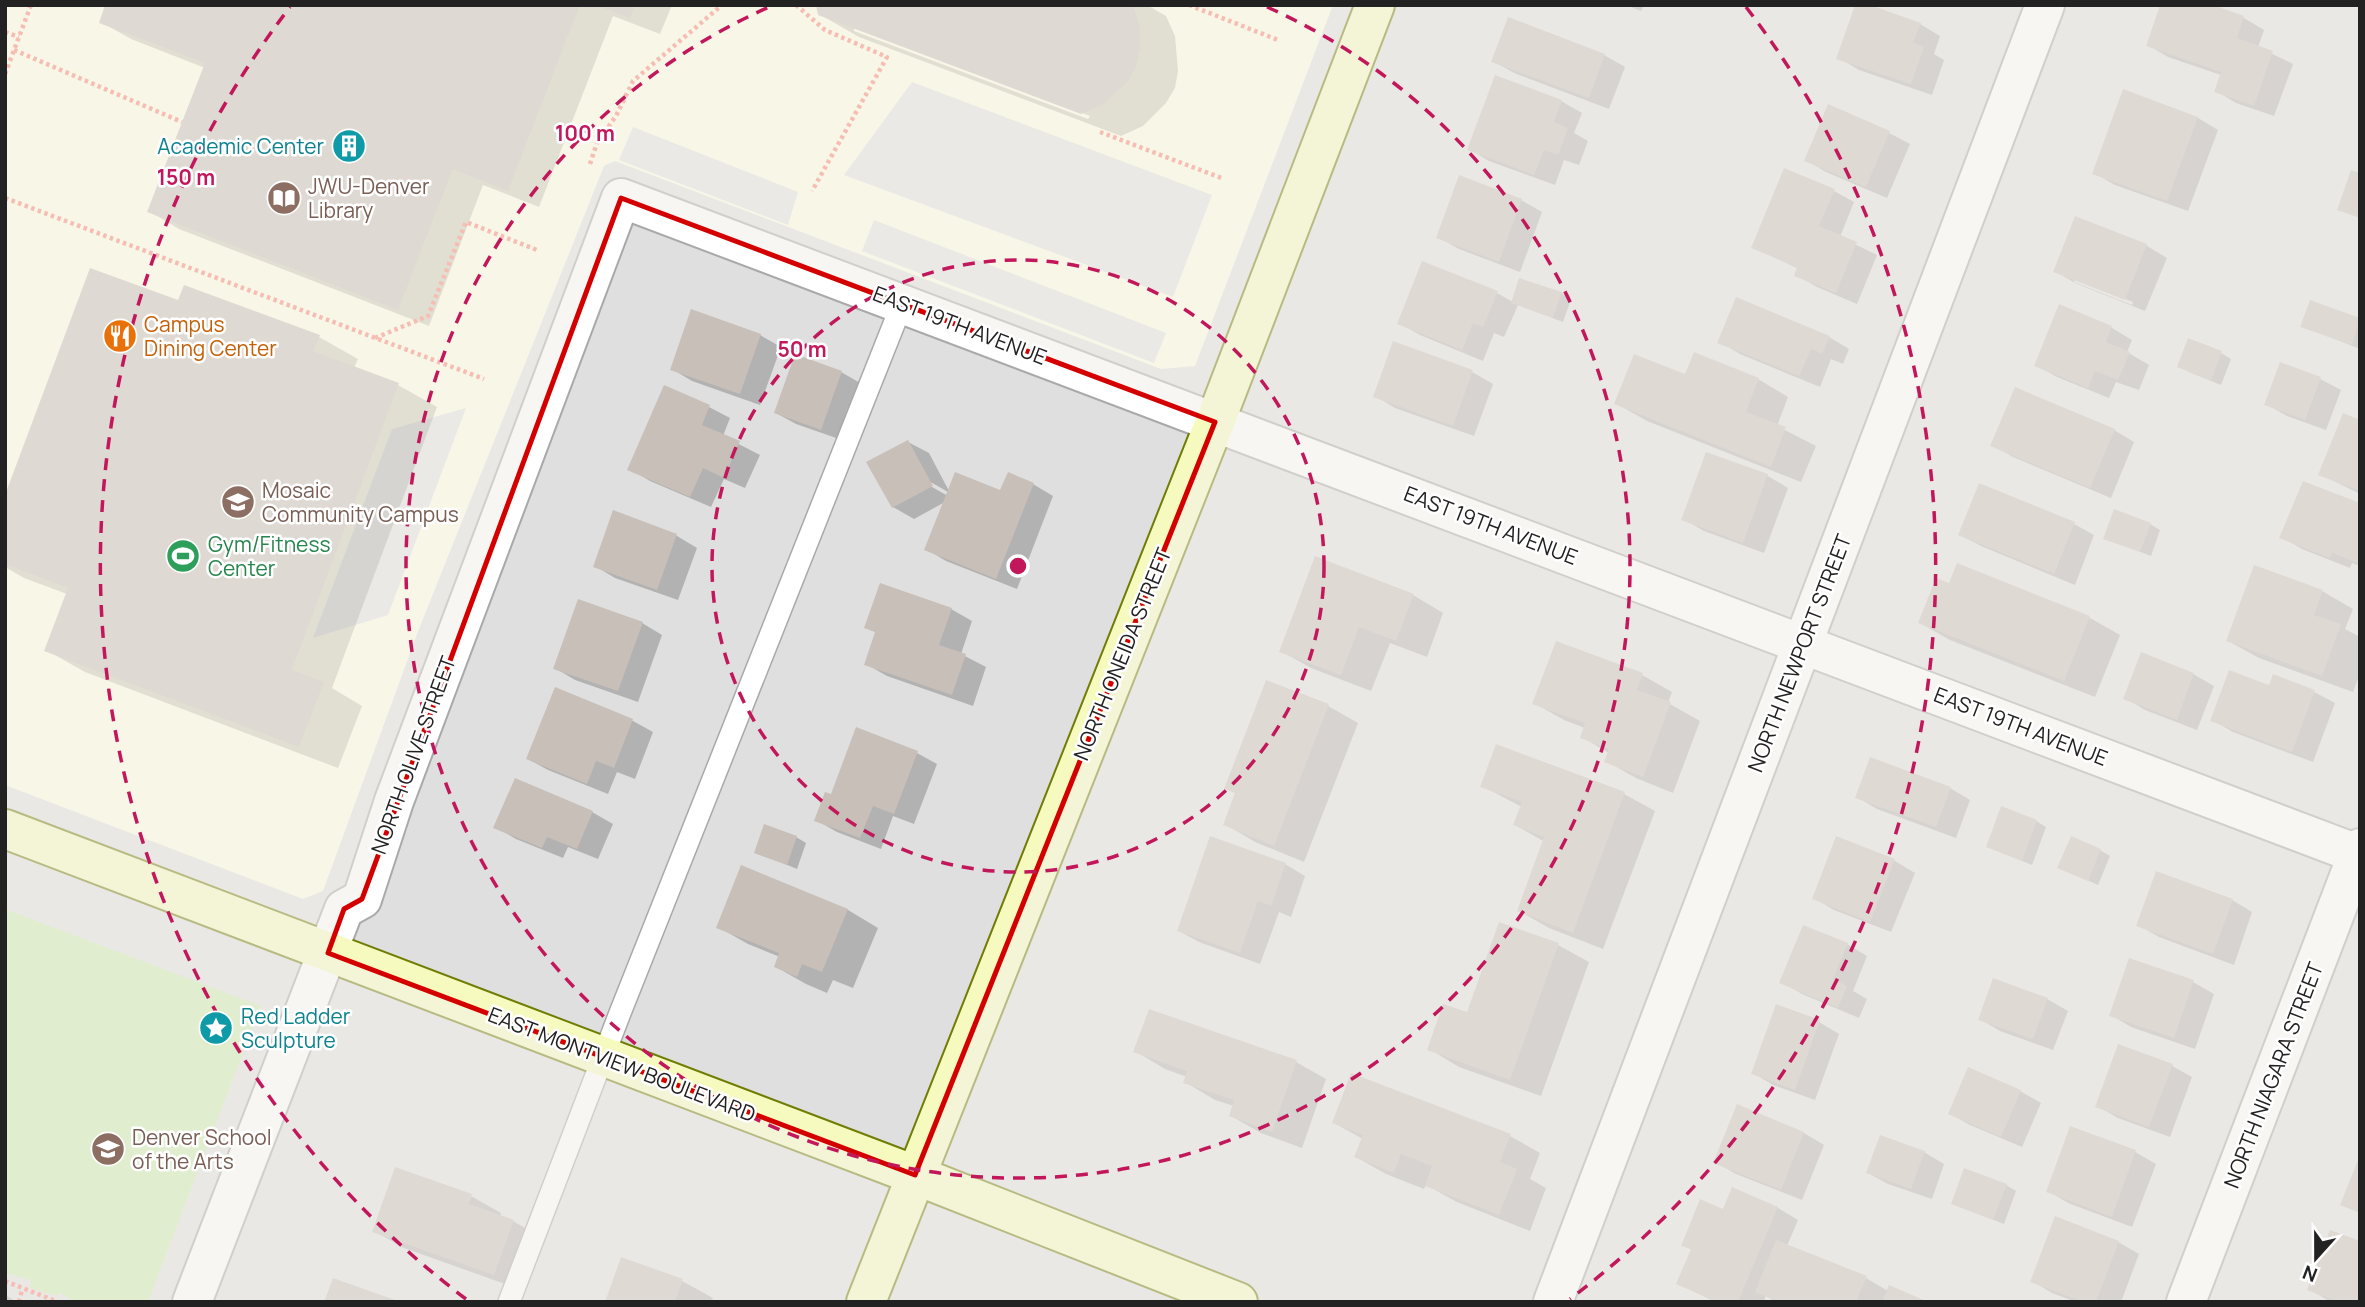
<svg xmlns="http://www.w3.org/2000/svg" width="2365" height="1307" font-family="Manrope,sans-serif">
<rect width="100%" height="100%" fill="#f2efe9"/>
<rect fill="#e0dfdf" x="5" y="5" width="2355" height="1297"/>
<path fill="#ffffe5" d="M5,5H1333L1195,366L1161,369L615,161L604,166L417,634L323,891L303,899L5,785Z"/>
<path fill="#cdebb0" d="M5,909L261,1006L148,1302H77L59,1293L58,1296L30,1288L31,1280L5,1273Z"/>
<g fill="#e2e2e2">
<path d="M912,82L1212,195L1173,297L844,175Z"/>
<path d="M633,127L798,192L788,225L619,160Z"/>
<path d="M874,220L1166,333L1154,363L862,251Z"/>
<path d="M466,408L388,615L313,638L392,429Z"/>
</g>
<g fill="#0003" fill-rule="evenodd">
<path d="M107,5H672L660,34L613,16L539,207L483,185L429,326L179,229L149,211L205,68L131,39L101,22Z"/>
<path d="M817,5H1147L1166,16L1175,36L1178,71L1175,88L1166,103L1143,126L1121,136L859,37L819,14ZM854,27L1090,116L1088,119L854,31Z"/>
<path d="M1626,5H1644L1641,11Z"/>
<path d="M2207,5L2244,18L2264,30L2258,47L2293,64L2274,116L2236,103L2216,91L2221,75L2168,57L2148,45Z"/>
<path d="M1920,24L1940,36L1934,54L1944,60L1932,95L1859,70L1839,58Z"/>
<path d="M1604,55L1625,67L1609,109L1514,73L1493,61Z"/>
<path d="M2124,92L2198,118L2218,130L2188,211L2115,185L2094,173Z"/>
<path d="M1561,101L1582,113L1574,133L1588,141L1579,165L1564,160L1555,185L1489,161L1469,149Z"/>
<path d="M1829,106L1889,133L1910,144L1887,198L1826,172L1806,160Z"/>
<path d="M1834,191L1854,202L1840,237L1877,255L1857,304L1817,287L1796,275L1799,269L1753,247Z"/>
<path d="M1521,200L1542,212L1520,272L1459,249L1438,237Z"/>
<path d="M2076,218L2147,246L2167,258L2145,311L2075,283L2055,271ZM2074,279L2133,302L2132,305L2074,282Z"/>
<path d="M1423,263L1497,293L1513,302L1561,293L1571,299L1563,322L1518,305L1504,337L1494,333L1483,361L1420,335L1399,323Z"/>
<path d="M2311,302L2360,320V349L2302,326Z"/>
<path d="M179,303L319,337L358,359L354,368L398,385L437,407L332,688L362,706L338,768L85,672L46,650L67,594L24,578L5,567V500Z"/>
<path d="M2060,306L2112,328L2132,340L2127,352L2149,365L2139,390L2116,382L2109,398L2057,377L2036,365Z"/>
<path d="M760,335L781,347L760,405L692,381L672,369Z"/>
<path d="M1829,337L1849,349L1843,364L1831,359L1820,387L1740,354L1720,342Z"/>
<path d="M2221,353L2231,359L2221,385L2189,372Z"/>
<path d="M841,372L862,384L842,440L796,424L776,413Z"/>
<path d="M1472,372L1493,384L1474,436L1395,408L1375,396Z"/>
<path d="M1686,376L1758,379L1788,397L1777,426L1816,446L1801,482L1647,421L1617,404Z"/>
<path d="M2320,379L2341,390L2326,430L2287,416L2266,404Z"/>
<path d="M665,387L709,407L730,418L723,436L760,455L745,488L724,479L711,507L650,481L630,469Z"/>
<path d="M2360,422V494L2320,474Z"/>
<path d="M2114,430L2134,442L2111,498L2013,457L1992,445Z"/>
<path d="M908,442L929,453L949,491L1001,493L1033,484L1053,496L1017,589L946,561L926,549L945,502L914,519L893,507ZM927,480L948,492V496L925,483Z"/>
<path d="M1707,454L1768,476L1788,488L1764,553L1704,531L1683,519Z"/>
<path d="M2360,505V566L2352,563L2350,568L2302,549L2282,537Z"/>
<path d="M614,513L677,536L697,548L678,600L615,578L595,566Z"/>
<path d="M2074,524L2094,535L2075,585L1981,546L1960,535Z"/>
<path d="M2150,524L2160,530L2151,556L2105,538Z"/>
<path d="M1958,566L2090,618L2120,635L2095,697L1950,640L1920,623L1950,585Z"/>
<path d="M2322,591L2353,609L2345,629L2360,637V673L2353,692L2259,658L2228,641Z"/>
<path d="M1413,595L1443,613L1427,657L1390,643L1371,691L1311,668L1281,651Z"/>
<path d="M951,609L972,621L961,654L986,667L973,706L887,676L866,664L877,633L867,627Z"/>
<path d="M642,623L662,635L638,702L575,680L555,668Z"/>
<path d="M2193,674L2214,686L2197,730L2145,710L2125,698Z"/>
<path d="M1642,675L1672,692L1668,703L1700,721L1673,793L1636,778L1606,761L1609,753L1582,737L1585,728L1564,720L1534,703Z"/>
<path d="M2270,687L2314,692L2335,703L2313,762L2233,732L2212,720Z"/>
<path d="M556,690L633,721L653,732L635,779L617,772L608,794L548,770L528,759Z"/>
<path d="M1328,706L1358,723L1304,862L1255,842L1225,824L1237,794L1226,788Z"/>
<path d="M1497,746L1624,794L1655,811L1603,949L1549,928L1519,911L1545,842L1515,825L1522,807L1482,786Z"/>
<path d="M917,753L937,764L914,824L893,816L881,849L837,832L816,820L832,796Z"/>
<path d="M1950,788L1970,800L1956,838L1877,809L1857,797Z"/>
<path d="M592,812L613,824L598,859L568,847L563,858L516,839L496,827Z"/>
<path d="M2036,821L2046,827L2032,865L1988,847Z"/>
<path d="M796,837L806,843L797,869L756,852Z"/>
<path d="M1837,838L1895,861L1915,873L1891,932L1834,910L1814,898Z"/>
<path d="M2100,850L2110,856L2098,885L2069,872Z"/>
<path d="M1285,864L1305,876L1291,917L1279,912L1260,964L1199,942L1179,931Z"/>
<path d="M742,868L848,910L878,928L853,988L833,980L827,993L806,984L776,967L780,957L748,944L718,927Z"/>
<path d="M2232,900L2252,912L2234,965L2159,937L2138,925Z"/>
<path d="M1500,924L1558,945L1589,962L1541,1096L1459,1067L1429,1049L1468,1014Z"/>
<path d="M1847,944L1867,956L1853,991L1867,999L1859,1018L1802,994L1782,982Z"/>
<path d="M2193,982L2214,994L2195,1049L2131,1027L2111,1015Z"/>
<path d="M2047,999L2068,1011L2053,1050L2000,1031L1980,1019Z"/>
<path d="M1819,1022L1839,1034L1815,1100L1773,1085L1753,1073Z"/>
<path d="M1135,1051L1296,1062L1326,1079L1302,1148L1261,1133L1231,1116L1234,1106L1215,1100L1185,1082L1187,1077L1165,1069Z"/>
<path d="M2172,1066L2192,1077L2170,1137L2118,1118L2097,1106Z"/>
<path d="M2020,1091L2041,1103L2022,1147L1970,1125L1950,1114Z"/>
<path d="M1738,1106L1804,1133L1824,1145L1802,1200L1736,1174L1715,1162Z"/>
<path d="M1334,1123L1510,1136L1540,1153L1530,1179L1546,1188L1530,1231L1457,1202L1426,1185L1424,1189L1386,1174L1356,1157L1363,1139Z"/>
<path d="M1924,1152L1944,1164L1932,1199L1888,1184L1868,1173Z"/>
<path d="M2135,1152L2156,1164L2132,1227L2068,1203L2048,1191Z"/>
<path d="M2006,1185L2016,1191L2004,1224L1953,1204Z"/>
<path d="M1733,1189L1778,1208L1798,1220L1787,1246L1866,1278L1888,1291L1923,1302H1776L1766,1296L1763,1302H1715L1678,1283L1692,1250L1683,1245L1724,1211Z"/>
<path d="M471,1196L501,1213L500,1217L513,1221L543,1239L525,1291L404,1248L374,1231Z"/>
<path d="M2056,1218L2118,1242L2139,1254L2121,1302H2076L2052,1293L2032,1281Z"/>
<path d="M682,1281L713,1298L711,1302H607Z"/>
<path d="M2310,1290L2360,1302H2331Z"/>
<path d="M5,1295L17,1302H5Z"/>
</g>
<g fill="#c7bfb8">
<path d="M105,5H580L508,191L453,169L398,310L147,212L205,63L99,23Z"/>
<path d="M596,5H635L630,18Z"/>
<path d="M816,5H1133L1140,28V48L1136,66L1128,81L1104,104L1081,114L818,15Z"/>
<path d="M1855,5H1870L1921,23L1913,42L1924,47L1911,84L1836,59Z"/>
<path d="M2160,5H2213L2244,16L2237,38L2273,51L2254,106L2214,92L2221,72L2146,46Z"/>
<path d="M1508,17L1605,54L1589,98L1491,62Z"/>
<path d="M1495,75L1562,100L1554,122L1568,128L1558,155L1544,150L1534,175L1467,150Z"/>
<path d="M2123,89L2198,117L2167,201L2092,174Z"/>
<path d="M1828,104L1890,131L1866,187L1804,161Z"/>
<path d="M1784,168L1835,189L1819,226L1857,242L1836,293L1794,276L1797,267L1751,248Z"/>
<path d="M2351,170L2360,173V218L2337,210Z"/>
<path d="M1459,175L1522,199L1499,262L1436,238Z"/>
<path d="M2075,216L2147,244L2125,300L2053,272Z"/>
<path d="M1422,261L1498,291L1483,327L1473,323L1462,350L1397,324Z"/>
<path d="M90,268L178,300L184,285L320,335L313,351L399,383L292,670L324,682L299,747L44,651L68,588L5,564V495Z"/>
<path d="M1519,278L1562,292L1553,318L1511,303Z"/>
<path d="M1736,297L1830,336L1822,354L1811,349L1799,376L1717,343Z"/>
<path d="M2310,300L2360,318L2352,345L2300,327Z"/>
<path d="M2059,304L2112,326L2106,342L2130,352L2118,380L2095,371L2088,388L2034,366Z"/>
<path d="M691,309L761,334L740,394L670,370Z"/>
<path d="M2188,338L2222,351L2211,381L2177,367Z"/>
<path d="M1393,341L1473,370L1453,426L1373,397Z"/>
<path d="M1694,352L1759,378L1746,412L1786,427L1771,467L1614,404L1634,354L1685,374Z"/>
<path d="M795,354L842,371L821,430L774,413Z"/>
<path d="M2280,362L2321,377L2305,420L2264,405Z"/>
<path d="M664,385L710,405L702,425L740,441L724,478L703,468L690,497L627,470Z"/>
<path d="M2015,387L2115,429L2090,488L1990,446Z"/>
<path d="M2343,413L2360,420V491L2318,475Z"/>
<path d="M908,440L933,486L892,508L866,462Z"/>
<path d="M1706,452L1768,474L1743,543L1681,520Z"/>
<path d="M955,472L1000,490L1008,472L1034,483L996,579L924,550Z"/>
<path d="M2303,481L2360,503V564L2332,553L2330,558L2279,538Z"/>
<path d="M1979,483L2075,522L2054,574L1958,535Z"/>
<path d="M2114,509L2151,523L2140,552L2103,539Z"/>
<path d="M613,510L677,534L657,590L593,567Z"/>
<path d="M1315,556L1414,594L1396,641L1359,627L1341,675L1279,652Z"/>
<path d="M1957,563L2090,616L2064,681L1918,623L1936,578L1949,583Z"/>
<path d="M2254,565L2323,590L2314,615L2341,624L2322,676L2226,641Z"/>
<path d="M880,583L952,608L939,645L966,654L952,695L864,665L875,632L864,628Z"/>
<path d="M578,599L643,622L618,691L553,669Z"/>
<path d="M1556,641L1643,673L1637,690L1671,702L1643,777L1604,762L1609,749L1580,738L1585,723L1532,704Z"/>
<path d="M2141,652L2194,673L2177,720L2123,699Z"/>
<path d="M2229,670L2269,685L2273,674L2315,690L2292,752L2210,721Z"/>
<path d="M1266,680L1329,704L1274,846L1223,825L1235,793L1224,789Z"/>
<path d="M555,687L633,719L614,768L596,761L587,784L526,759Z"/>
<path d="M856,727L918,751L894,814L873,806L860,838L814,821L825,792L831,794Z"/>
<path d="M1496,744L1625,792L1573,933L1517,911L1544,837L1513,825L1522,802L1480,787Z"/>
<path d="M1870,757L1951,787L1936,827L1855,798Z"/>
<path d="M515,778L593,811L577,849L547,837L542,848L493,828Z"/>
<path d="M2001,806L2037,820L2022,861L1986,847Z"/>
<path d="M764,824L797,836L787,865L754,853Z"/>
<path d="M1210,836L1286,863L1271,906L1258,901L1240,953L1177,931Z"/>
<path d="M1836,836L1895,859L1870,922L1812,899Z"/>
<path d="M2071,836L2101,849L2088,881L2057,868Z"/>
<path d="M741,865L848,909L822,972L802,964L797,977L774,967L779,953L716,928Z"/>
<path d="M2156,871L2233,899L2213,954L2136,926Z"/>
<path d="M1499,922L1559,943L1510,1080L1427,1050L1443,1004L1467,1012Z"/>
<path d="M1803,925L1848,943L1833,979L1847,986L1838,1008L1779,983Z"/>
<path d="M2129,958L2194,980L2174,1038L2109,1016Z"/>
<path d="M1993,978L2048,998L2033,1039L1978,1020Z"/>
<path d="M1776,1004L1820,1020L1795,1090L1751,1074Z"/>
<path d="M1149,1009L1297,1060L1272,1132L1229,1116L1234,1100L1183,1083L1187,1071L1133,1052Z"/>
<path d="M2118,1044L2173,1064L2149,1127L2095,1107Z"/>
<path d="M1968,1067L2021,1090L2001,1137L1948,1114Z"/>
<path d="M1351,1073L1511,1134L1500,1162L1517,1169L1499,1215L1425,1186L1432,1166L1401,1154L1394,1173L1354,1157L1363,1135L1332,1123Z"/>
<path d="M1737,1104L1804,1132L1781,1190L1713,1163Z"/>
<path d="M2070,1126L2136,1150L2112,1217L2046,1192Z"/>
<path d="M1880,1135L1925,1151L1911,1189L1866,1173Z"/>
<path d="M2360,1155V1213L2340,1205Z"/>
<path d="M395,1167L472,1194L469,1204L514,1220L494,1275L372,1232Z"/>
<path d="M1964,1168L2007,1184L1993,1220L1951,1204Z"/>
<path d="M1732,1187L1778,1207L1738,1302H1717L1676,1284L1691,1249L1681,1246L1700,1199L1723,1209Z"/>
<path d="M2055,1216L2119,1241L2096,1302H2083L2030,1282Z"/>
<path d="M2330,1230L2360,1241V1302H2338L2307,1290Z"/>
<path d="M1776,1240L1867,1276L1856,1302H1780L1755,1292Z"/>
<path d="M621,1257L683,1279L675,1302H605Z"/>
<path d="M333,1278L398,1301V1302H324Z"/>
<path d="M1889,1285L1928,1302H1882Z"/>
</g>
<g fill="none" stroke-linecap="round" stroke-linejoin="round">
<g stroke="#a9a9a9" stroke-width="24">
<path id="lane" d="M509,1302L620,1013L902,304"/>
</g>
<g stroke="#a9a9a9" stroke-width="42">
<g id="street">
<path d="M192,1302L344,909L362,899L394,801L621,198L2360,855"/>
<path d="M1553,1302L2045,5"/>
<path d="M2186,1302L2360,848"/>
</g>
</g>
<g stroke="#707d05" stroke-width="42">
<g id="secondary">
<path d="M5,829L915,1175L1238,1302"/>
<path d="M866,1302L1215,422L1375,5"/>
</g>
</g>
<g stroke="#fa8072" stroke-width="4.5" stroke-dasharray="3.5 3.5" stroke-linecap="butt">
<path d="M796,5L825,30L887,57L812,191"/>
<path d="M1189,5L1278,40"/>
<path d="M5,32L19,37"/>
<path d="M14,50L182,122"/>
<path d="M5,74L31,5"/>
<path d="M1100,132L1224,179"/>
<path d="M590,164L597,143L616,116L633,81L722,5"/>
<path d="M5,198L484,379"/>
<path d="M375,338L428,316L466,222L537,250"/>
<path d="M5,1281L58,1302"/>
<path d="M19,1302L22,1290"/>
</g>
<use href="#lane" stroke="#fff" stroke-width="21"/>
<use href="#street" stroke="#fff" stroke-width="38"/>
<use href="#secondary" stroke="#f7fabf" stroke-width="38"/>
</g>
<path d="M0 0H2365V1307H0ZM621,198L1215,422L915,1175L328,953L344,909L362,899Z" fill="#f2efe9" fill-opacity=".55" fill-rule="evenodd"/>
<path fill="none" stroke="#d40000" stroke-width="5" stroke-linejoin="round" d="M621,198L1215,422L915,1175L328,953L344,909L362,899Z"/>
<g fill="none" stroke="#c2185b" stroke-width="3.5" stroke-dasharray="12 9">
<circle cx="1018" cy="566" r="306"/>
<path d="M1267 7A612 612 0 1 1 769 7"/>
<path d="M466 1299A918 918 0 0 1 290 7M1746 7A918 918 0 0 1 1570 1299"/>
</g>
<defs>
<g id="building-disc" transform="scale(1.75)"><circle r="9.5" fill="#0f9aa8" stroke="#fff"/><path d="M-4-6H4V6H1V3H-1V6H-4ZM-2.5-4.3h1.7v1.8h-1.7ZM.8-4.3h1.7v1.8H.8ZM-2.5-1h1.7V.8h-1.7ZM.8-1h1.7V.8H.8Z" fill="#fff"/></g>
<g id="library-disc" transform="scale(1.75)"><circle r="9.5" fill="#8d6e63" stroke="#fff"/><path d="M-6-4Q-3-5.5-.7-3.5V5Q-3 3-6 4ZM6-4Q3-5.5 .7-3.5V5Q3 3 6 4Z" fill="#fff"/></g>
<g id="restaurant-disc" transform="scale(1.75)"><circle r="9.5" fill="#e8710a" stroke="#fff"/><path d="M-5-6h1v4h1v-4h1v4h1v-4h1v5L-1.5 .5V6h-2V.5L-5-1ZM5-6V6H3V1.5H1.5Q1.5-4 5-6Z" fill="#fff"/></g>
<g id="school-disc" transform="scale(1.75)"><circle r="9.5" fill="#8d6e63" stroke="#fff"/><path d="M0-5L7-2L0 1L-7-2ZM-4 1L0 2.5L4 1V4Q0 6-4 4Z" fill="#fff"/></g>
<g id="stadium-disc" transform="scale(1.75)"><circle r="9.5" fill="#2e9e5b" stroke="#fff"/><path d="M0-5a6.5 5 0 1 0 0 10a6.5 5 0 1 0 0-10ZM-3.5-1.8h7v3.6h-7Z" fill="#fff"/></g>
<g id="sight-disc" transform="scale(1.75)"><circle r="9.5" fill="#0f9aa8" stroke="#fff"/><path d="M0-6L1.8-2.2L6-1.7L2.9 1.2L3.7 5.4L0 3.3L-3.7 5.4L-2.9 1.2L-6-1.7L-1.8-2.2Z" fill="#fff"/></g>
</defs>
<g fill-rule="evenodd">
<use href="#building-disc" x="349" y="146"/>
<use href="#library-disc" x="284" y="198"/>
<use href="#restaurant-disc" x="120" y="336"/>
<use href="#school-disc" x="238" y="502"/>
<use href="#stadium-disc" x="183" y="556"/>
<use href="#sight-disc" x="216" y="1028"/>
<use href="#school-disc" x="108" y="1149"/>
</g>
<g text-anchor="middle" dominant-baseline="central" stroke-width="5" stroke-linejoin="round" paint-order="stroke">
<g font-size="21" fill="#0d838f" stroke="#fff" text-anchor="end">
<text x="324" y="146">Academic Center</text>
<text x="241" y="1016" text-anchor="start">Red Ladder<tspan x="241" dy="24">Sculpture</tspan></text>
</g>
<g font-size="21" fill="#785e54" stroke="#fff" text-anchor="start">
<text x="308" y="186">JWU-Denver<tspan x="308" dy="24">Library</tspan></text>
<text x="262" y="490">Mosaic<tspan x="262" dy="24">Community Campus</tspan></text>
<text x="132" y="1137">Denver School<tspan x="132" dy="24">of the Arts</tspan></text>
</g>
<g font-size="21" fill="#c56008" stroke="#fff" text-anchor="start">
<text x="144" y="324">Campus<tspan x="144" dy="24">Dining Center</tspan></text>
</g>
<g font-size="21" fill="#222" stroke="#fff">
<text transform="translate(960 325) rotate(21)">EAST 19TH AVENUE</text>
<text transform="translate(1491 525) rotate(21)">EAST 19TH AVENUE</text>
<text transform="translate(1799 653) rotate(-69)">NORTH NEWPORT STREET</text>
<text transform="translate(1122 654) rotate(-68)">NORTH ONEIDA STREET</text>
<text transform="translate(2021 726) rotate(21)">EAST 19TH AVENUE</text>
<text transform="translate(413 755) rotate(-70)">NORTH OLIVE STREET</text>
<text transform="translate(622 1064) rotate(21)">EAST MONTVIEW BOULEVARD</text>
<text transform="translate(2273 1075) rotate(-69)">NORTH NIAGARA STREET</text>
</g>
<g font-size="21" fill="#27864d" stroke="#fff" text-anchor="start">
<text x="208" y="544">Gym/Fitness<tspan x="208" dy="24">Center</tspan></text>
</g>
</g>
<circle cx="1018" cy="566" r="10" fill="#c2185b" stroke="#fff" stroke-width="3.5"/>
<g font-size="21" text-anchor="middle" font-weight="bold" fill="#c2185b" stroke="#fff" stroke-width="5" stroke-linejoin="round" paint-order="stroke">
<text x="585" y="141">100 m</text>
<text x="186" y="185">150 m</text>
<text x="802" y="357">50 m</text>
</g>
<rect width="2365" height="1307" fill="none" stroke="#222222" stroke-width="14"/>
<g transform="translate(2316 1258) rotate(201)" stroke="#ffffff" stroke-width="5" paint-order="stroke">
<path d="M0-5L12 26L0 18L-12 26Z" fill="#222222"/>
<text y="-10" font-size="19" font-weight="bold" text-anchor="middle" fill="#222222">N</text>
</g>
</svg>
